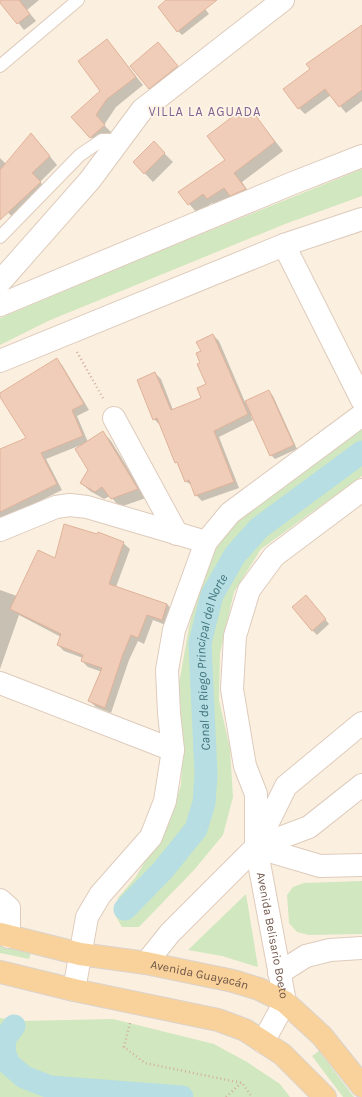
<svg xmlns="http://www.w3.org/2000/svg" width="362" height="1097" font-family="Karla,sans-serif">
<rect width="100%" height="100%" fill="#fbf0e0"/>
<g fill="#d1e7bf">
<path d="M362,169V196L285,224L48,321L0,345V318L150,255Z"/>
<path d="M362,428V476L261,549L234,592L220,653L219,700L230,749L233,797L223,835L194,870L139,927H122L115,915L118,898L135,878L169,823L181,785L183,748L179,684L189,627L201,579L220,541L245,512Z"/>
<path d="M362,881V934L309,935L297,932L289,923L287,895L293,887L304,883Z"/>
<path d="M246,894L258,967L222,956L188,950Z"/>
<path d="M0,945L31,952L29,959L0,953Z"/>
<path d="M0,1018L19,1021L113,1019L214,1044L247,1062L280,1084L290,1097H0Z"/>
<path d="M319,1051L354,1097H343L312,1056Z"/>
</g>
<g fill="#0003">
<path d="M0,0H39L27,10L36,21L24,30Z"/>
<path d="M169,0H198L209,14L182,35L178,31Z"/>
<path d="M362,25V101L346,113L331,95L305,114L299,108L311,69Z"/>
<path d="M107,40L143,85L116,107L104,125L113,134L99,146L73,117L101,91Z"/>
<path d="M162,48L181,71L154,92L150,88Z"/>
<path d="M251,111L283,151L242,182L253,198L239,204L232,197L216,207L212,203L197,213L179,192L226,160L240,119Z"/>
<path d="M39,143L57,165L40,182L49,191L16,221L0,204V158L6,164Z"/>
<path d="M154,143L173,162L153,182L134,162Z"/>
<path d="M213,335L219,341L245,402L269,391L273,396L297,449L275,459L271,455L253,415L251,416L253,420L219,437L239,488L202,501L196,495L193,486L185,481L160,425L154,419L155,373L161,379L173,410L203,399L207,385L202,363V352Z"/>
<path d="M57,360L62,365L89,410L77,416L88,442L103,432L111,441L146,498L120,507L110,496L104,499L90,491L81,483L89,470L81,445L46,459L62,490L0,521V450L27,439L0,395Z"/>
<path d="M123,543L130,549L116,587L167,604L173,611L168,626L153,620L144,644L138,641L129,660L111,713L96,707L90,701L102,672L88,667L82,661L83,658L64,651L58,645L61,637L19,615L0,669V590L17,596L56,560Z"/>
<path d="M310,600L329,624L317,635L312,630Z"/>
</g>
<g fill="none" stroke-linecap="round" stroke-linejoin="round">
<g stroke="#b6dee3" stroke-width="23">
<path id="s1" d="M125,909L163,870L196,829L204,803L206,775L200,643L212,595L235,555L259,528L362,452"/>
<path d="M14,1026L5,1038L4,1052L9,1064L24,1077L50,1087L182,1097"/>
</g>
</g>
<g fill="#efcdb8" stroke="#e1b39a">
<path d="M0,0H19L30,14L17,24L0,3Z"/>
<path d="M166,0H217L177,32L158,7Z"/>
<path d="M362,25V90L339,107L325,89L298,109L283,89L310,69L306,64Z"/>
<path d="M107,39L136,77L107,99L96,115L105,125L90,138L71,117L100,91L78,61Z"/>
<path d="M158,42L178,66L149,89L130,66Z"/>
<path d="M251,109L275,142L234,173L246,189L230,196L224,188L207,199L203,194L188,205L178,192L225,160L207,136L236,114L240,118Z"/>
<path d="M31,133L50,156L32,173L41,182L0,220V170Z"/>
<path d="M154,141L165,153L144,174L133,162Z"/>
<path d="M213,334L248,414L214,431L234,482L195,496L189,480L185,482L177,462L175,463L157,418L153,420L137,380L155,372L171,410L201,398L197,388L206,384L197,364L200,363L196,353L201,351L196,342Z"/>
<path d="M57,358L84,404L72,410L83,436L41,453L57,484L0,512V449L26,438L0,397V393Z"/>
<path d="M269,390L294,445L270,456L245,401Z"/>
<path d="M103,431L138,489L111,499L102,487L95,492L80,483L88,470L75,449Z"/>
<path d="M64,524L97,534L98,532L124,542L109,584L167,604L162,620L147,615L138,638L131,635L123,654L105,708L88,701L102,668L81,661L83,655L57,645L61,634L10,609L38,550L55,558Z"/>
<path d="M306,595L326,619L312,631L292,607Z"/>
</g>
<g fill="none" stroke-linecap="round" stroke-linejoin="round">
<g stroke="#decbbc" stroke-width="14">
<g id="service">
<path d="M0,66L78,0"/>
<path d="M0,237L80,155L102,140H118"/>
</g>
</g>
<g stroke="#decbbc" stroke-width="24">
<g id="minor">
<path d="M284,245L362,400"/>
<path d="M0,282L90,180L142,110L283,0"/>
<path d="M0,305L293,183L362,156"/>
<path d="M0,361L284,245L362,219"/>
<path d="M114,418L177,534"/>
<path d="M362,490L274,556L249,590L235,636L232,689L245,766L256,794V847L320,866L362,865"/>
<path d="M0,530L56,507L70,505L87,507L206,542"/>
<path d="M0,683L173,750"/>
<path d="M0,900L9,908V937"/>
<path d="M279,973L306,956L330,950L362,948"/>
<path d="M74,990L87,917L100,895L151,837L165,801L173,750L169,713L167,670L174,630L206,542L230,513L362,415"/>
</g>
</g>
<g stroke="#decbbc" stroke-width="24">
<g id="tertiary">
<path id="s2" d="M256,847L285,1002L263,1042"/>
<path d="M256,847L309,827L362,785"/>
<path d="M146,963L170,933L256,847L286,786L362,723"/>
</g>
</g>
<g stroke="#dad3cf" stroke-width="24">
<g id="primary">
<path id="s3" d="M0,934L80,954L146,963L233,981L259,989L285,1002L322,1036L362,1086"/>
<path d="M0,972L74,990L218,1020L245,1030L282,1054L325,1097"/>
</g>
</g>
<g stroke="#d3b09c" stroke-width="2.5" stroke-dasharray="1 3" stroke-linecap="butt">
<path d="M77,352L104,400"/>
<path d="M130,1023L124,1047L145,1063L242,1083L252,1097"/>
<path d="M226,1097L241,1083"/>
</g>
<use href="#service" stroke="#fff" stroke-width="12"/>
<use href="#minor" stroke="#fff" stroke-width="22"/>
<use href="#tertiary" stroke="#fff" stroke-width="22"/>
<use href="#primary" stroke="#f8d29a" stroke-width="22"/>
</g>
<g text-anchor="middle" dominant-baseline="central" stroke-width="3.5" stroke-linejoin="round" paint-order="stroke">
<g font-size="12" fill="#705548" stroke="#fef4e5">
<text stroke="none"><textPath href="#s2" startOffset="90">Avenida Belisario Boeto</textPath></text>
<text stroke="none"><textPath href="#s3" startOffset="204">Avenida Guayacán</textPath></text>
</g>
<g font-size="13" letter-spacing="1" fill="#826494" stroke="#fef4e5">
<text x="205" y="111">VILLA LA AGUADA</text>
</g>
<g font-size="13" font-style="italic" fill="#40747c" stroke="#fef4e5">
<text stroke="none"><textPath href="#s1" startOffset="277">Canal de Riego Principal del Norte</textPath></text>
</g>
</g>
</svg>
